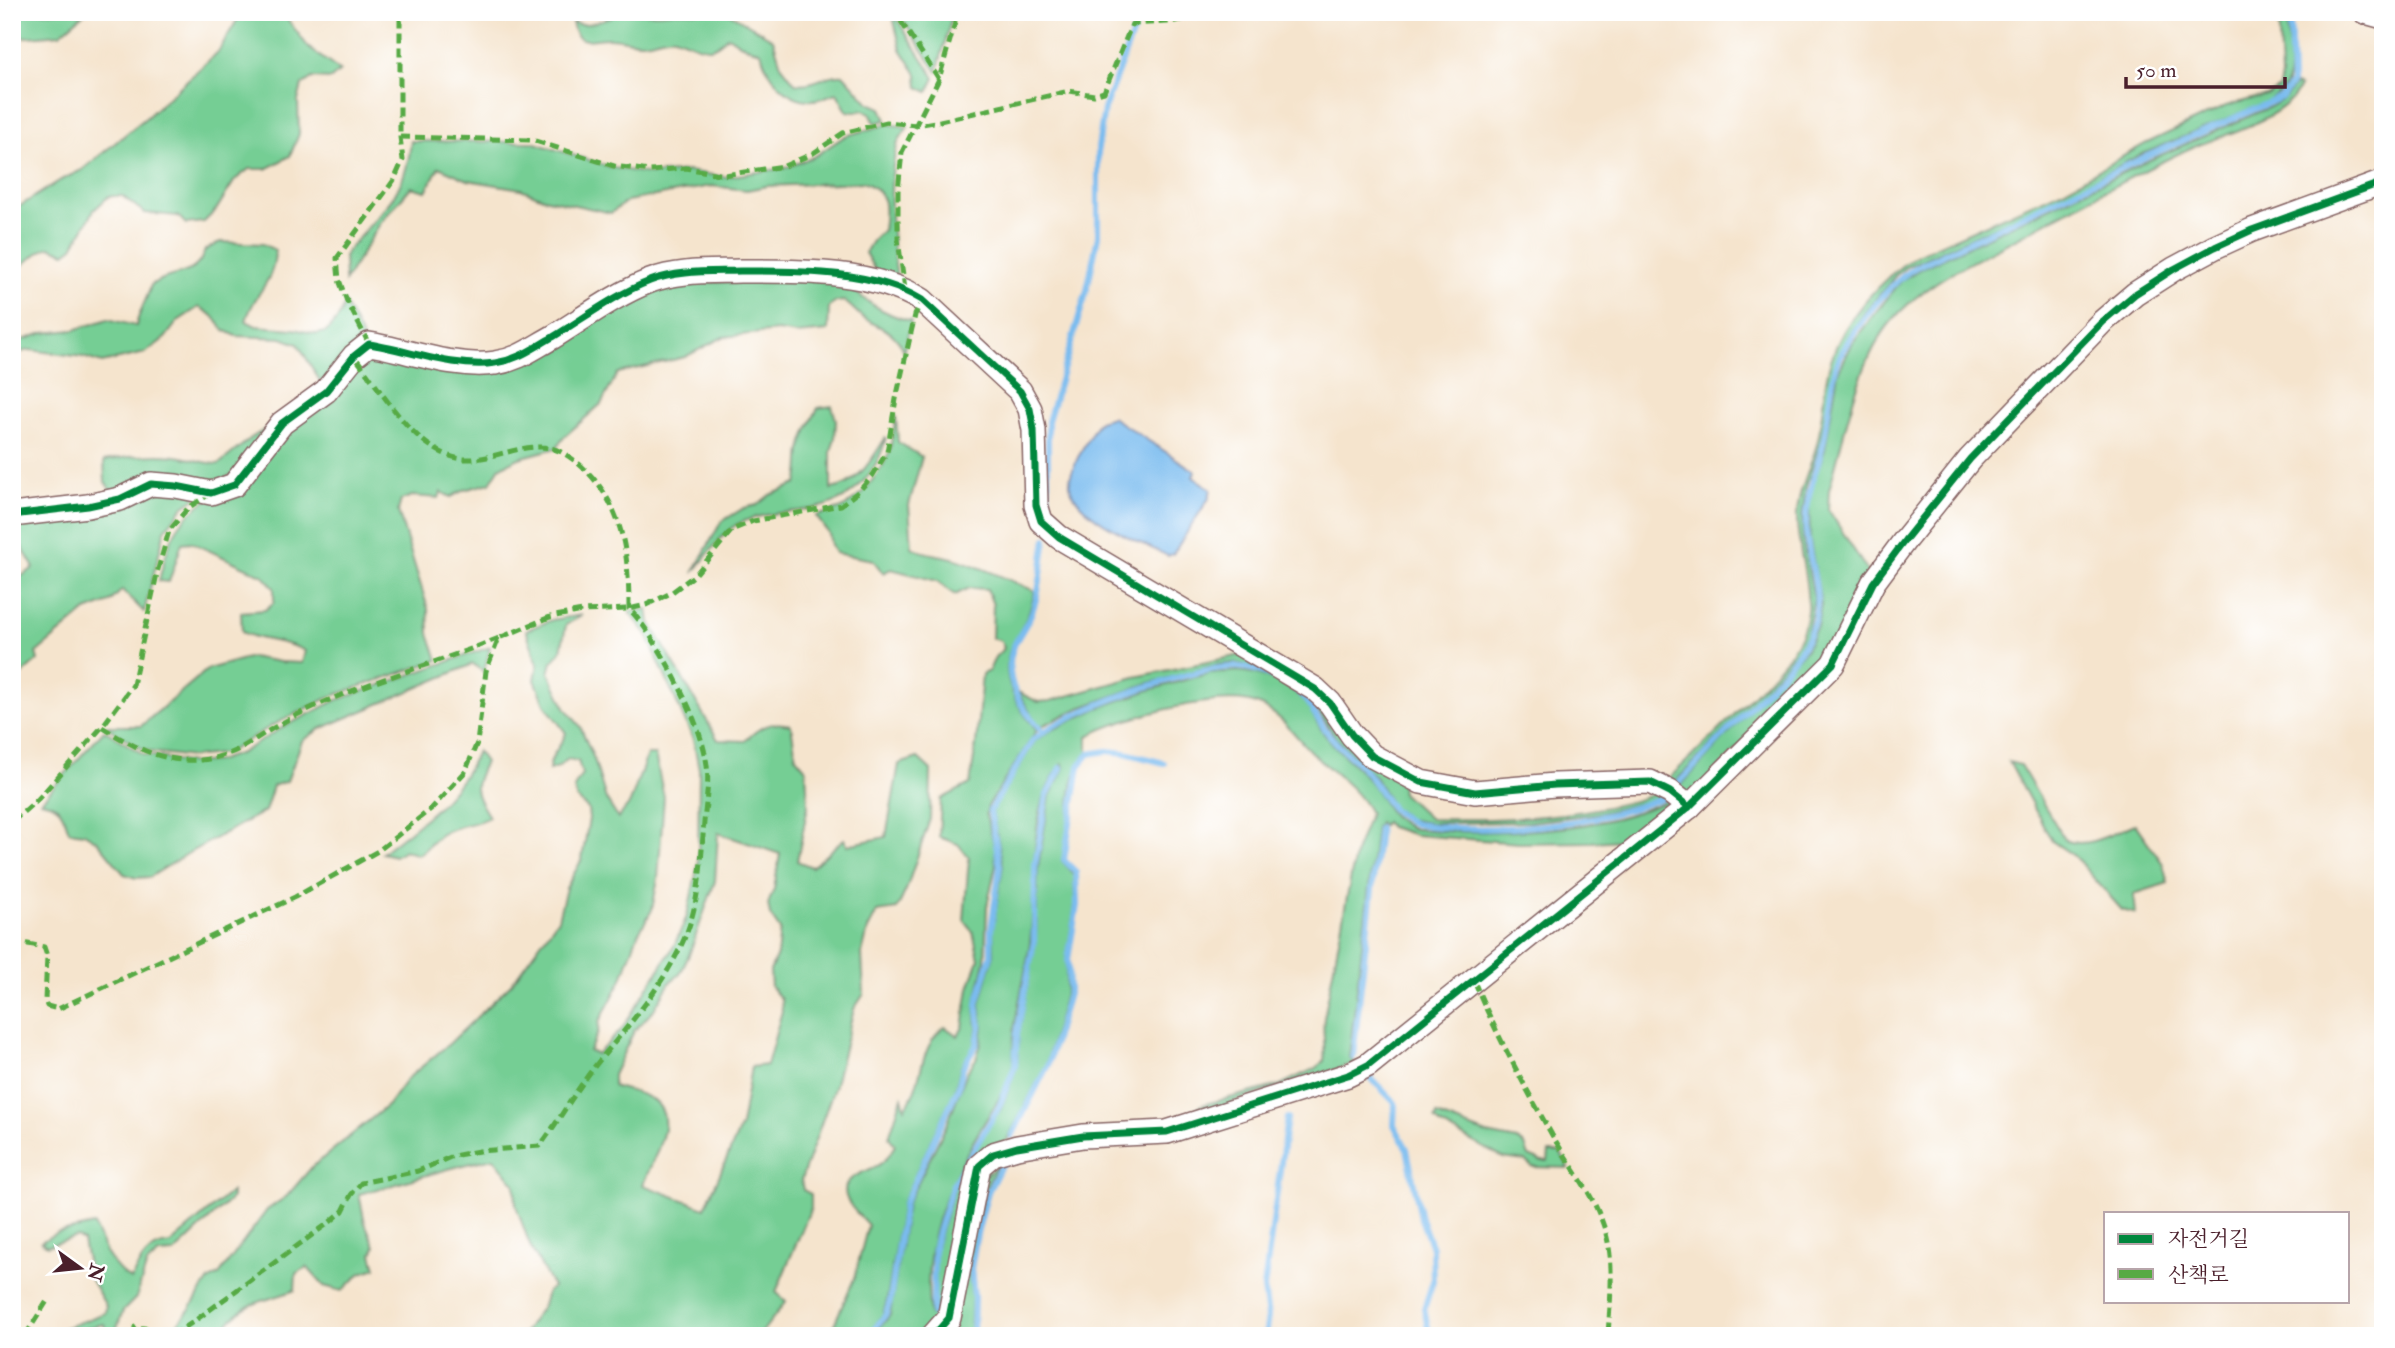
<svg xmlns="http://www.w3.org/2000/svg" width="2395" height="1348" font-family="'IM FELL Double Pica','Noto Serif KR',serif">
<rect width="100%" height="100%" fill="#fff"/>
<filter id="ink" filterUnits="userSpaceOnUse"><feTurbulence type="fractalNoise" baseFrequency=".0143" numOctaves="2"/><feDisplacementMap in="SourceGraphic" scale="14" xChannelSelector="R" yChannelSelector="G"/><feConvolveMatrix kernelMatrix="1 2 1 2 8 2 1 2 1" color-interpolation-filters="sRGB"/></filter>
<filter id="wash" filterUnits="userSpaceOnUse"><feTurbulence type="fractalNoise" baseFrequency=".00686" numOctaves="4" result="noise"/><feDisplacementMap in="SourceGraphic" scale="28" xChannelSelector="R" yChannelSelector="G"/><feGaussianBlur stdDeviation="1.57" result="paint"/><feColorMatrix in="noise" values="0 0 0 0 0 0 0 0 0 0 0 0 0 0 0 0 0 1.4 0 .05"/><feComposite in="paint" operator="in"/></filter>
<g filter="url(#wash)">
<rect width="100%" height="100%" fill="#f5e4cd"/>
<g fill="#74ce94" stroke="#5f7660" stroke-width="2" fill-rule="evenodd">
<path d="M12,12H86L60,34L18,38H12Z"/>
<path d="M242,12H282L309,48L340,71L331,79L312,78L302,85L298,101L299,134L290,156L266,169H249L235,180L216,210L204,222L186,224L178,216L145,213L122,196H109L94,210L73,247L65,253L50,247C34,252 27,264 12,273V211L61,180L82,170L148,116L218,52Z"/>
<path d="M672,12H727L773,39L781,65L795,83C815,87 824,73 844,75L869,103L881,108L886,120L875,123L870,113L863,110L855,112L847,111L837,93C828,95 819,101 810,100C786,100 766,74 761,52L740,44L728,36C723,40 718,47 710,48C699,49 685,40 674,37C663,35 653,42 642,42C631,42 620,38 609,38C591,38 576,48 572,22C588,29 605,17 621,14C638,11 655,16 672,12Z"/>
<path d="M894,12H953L937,72L900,15Z"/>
<path d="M2278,12H2285C2287,30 2294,72 2285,87C2281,94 2273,98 2267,102L2138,156L2068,193L1906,267L1896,275L1865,312L1846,340L1834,367L1821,441L1806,487L1802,516L1803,541L1814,599L1807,634L1798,650L1757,697L1671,786L1665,782C1700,748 1737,714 1770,677C1782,663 1797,648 1803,630C1816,593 1796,553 1797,515C1798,489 1811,467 1817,444C1824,416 1822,387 1831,360C1844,319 1881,278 1917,255L2063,190L2145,144L2226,106L2270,94L2279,88L2281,76Z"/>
<path d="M893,17L897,19L935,78L928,92L918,87L917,74L901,49Z"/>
<path d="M2295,85L2300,87C2283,122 2216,136 2182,152C2126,179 2072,208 2017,238C1973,262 1924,282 1891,322C1856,364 1844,438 1829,490L1828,509L1871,577L1830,653L1688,800L1676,791L1806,649L1817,626L1821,604L1810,541L1809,506L1814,480L1825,450L1838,372L1853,342L1874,314L1902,280L1920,269L2145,162L2270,107L2284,99Z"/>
<path d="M888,124L908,127C904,133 898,139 897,146C886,186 892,240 897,280L879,277L865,253L872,241L883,230C886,207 888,192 863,182L767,186L747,190L711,186L627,201L611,213L543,198L521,189L468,180L439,167L426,191L411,187L381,222L345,281L344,256C376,212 406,201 411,141L532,142L614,168L651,174L688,171L725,177L785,168L815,156L845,136Z"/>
<path d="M220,242L263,244L275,250C274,286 255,289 246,321L256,326L294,329L317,334L326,332L337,320L345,304L365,343L324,388L298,344L282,338L236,336L224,330L213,316L199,307L178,321L165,338L145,353L102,363L83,357L30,350L12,354V341L26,339L43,333L74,330L108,319L136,326C139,311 147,300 151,285C174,269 196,280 205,250Z"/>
<path d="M843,279C862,301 883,314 911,321L904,351C893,327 880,330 861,316C855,311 851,306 844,301L836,302L829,307L828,331L796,334L778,331L723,337L685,357L618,373L601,404L565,436L556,448L519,458L500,467L490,483L464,490L451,497L441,492L439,498L412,496L401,500L398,511L428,609L429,633L438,660L332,696L273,725L227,753L192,757L152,752L141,748L105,726H141L208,669L251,657L280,662L302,663L305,651C286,640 262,642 242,632L241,612L265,610L274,602V588L264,576L191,542L182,543L169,582L159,581C168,541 175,520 211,497L364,353L479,369L650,284Z"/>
<path d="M832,406L836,420L835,438L831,452V489C858,486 873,457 886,437C882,455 874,470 861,484C826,522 777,503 736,525C721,534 705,559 693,573L721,522L744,508L757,505L770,495L797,484C801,472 799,461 801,450C804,436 811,421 818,408Z"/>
<path d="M896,415L898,442L922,457L909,505L912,547C927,556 942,554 959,560C985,569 1010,580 1035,591C1031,613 1022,627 1012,646C998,676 1017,708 1037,730L988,806L986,815L995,848L996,865L987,906L985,961L975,1005L977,1028L975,1045L961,1066L955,1090L902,1203L887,1300L883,1314L867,1336H829L854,1279L868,1225C861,1217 851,1209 847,1199C838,1177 864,1173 877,1166C886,1161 890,1154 895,1145L889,1137L902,1097L905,1108C924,1084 918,1045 945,1027L958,1036L963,1027L969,988L979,959L973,932L964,920L969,858L958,844L939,837L941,799L970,784L976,745L982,674L989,671L995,657L1004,648L1001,641L992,638L993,605L987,589L969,588L955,595L937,581L891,569L883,573L873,560L835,553L831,545L829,534L816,516L842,508L862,494L882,467L890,451Z"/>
<path d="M278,421L242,468L215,484L111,491L105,482L104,461C129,456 162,452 187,458C198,460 207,464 219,464L251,438Z"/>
<path d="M151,485L200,495L184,506L165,530L144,612L122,590L110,602L86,611L36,653L38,660L12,683V582L34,568L12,530V518Z"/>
<path d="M648,609L650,622L718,740L745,741C759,727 770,720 791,725L796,757L806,769L808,806L797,861L812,867L844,839L847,845L886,837L899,764L918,758L931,770L930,819L906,890L897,909L877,912L868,929L862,954L864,994L854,1009L834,1088L801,1180L803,1190L811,1194V1208L776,1292L786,1301L759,1336H652L651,1331L640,1336H522L543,1305L547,1292L553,1287L531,1248L522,1223L516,1205L515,1184L494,1158C448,1167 404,1183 359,1194L365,1223L375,1246L372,1254L376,1268L361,1273L342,1291L324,1286L307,1267L296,1274L295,1290C268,1301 248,1300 228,1323L231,1336H167L190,1309L208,1281L219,1275L267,1210L287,1196L312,1167L388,1105L407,1079L450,1043L511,984L558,919L566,888L582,859L589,819L588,809L577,799L574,788L582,774L578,761L568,759L558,767L549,770C551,752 560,749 566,733L546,706L535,680L538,664L526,630L552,620L582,615L566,625L561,651L552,662L549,673L566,709L580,726L594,759L606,799L618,818L630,803L647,755H655L664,797L658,878L652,910L638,934L621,981L599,1022L598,1033L589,1051L597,1054L621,1030L674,946L687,916L698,864L699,769L693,739L646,633L629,612ZM718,833L780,854L774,889L768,904L770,915L780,930L777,955L770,971L771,987L781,999L782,1011L767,1065L751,1067L741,1126L705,1208L643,1185C652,1158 685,1112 645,1096C635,1091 623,1090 613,1086V1075L634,1031L653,1011L671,981L680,974L689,955L715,881Z"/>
<path d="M490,647L484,672L473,664L320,729L302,741L287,781L273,786L265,811L192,851L150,877L136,878L124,874L97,841L84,833L69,831C62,812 62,805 41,801L104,730L143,754L191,763L217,761L241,753L283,727L337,700Z"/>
<path d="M1250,653L1298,681L1391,772L1401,784L1402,793L1430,819C1488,820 1545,819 1602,808C1621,804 1641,801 1659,791L1664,794L1646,802L1601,813L1529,822L1429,823L1408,819L1392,806L1375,777L1336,738L1309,697L1267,670L1235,663L1216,665L1146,684L1077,709L1042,726L1035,721L1018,692L1038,702L1050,701L1135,677Z"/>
<path d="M1238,671C1261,673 1290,683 1305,703C1313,712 1317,725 1325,735C1339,754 1361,767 1374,787C1387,807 1390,819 1414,829C1490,835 1603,834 1671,798L1673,804L1661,824L1626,840L1590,842L1519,843L1415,835L1390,827L1385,822L1382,825L1379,822L1376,827L1349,1057L1355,1063L1183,1118L1202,1105L1280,1085L1314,1069L1324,1061C1326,1046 1322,1033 1324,1018L1356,850L1370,813C1356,787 1332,772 1311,752C1294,735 1282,715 1259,705C1224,689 1121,718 1088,736V752C1069,774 1071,794 1069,822C1068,835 1064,848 1062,861L1074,874L1075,905L1066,961V990L1046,1065L1006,1142L995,1146L943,1308L921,1336H873L890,1315L907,1204L947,1124L967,1072L976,1059L981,1044L983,1025L980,1004L994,954L993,929L1003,865L992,811L1035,741L1050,731L1098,708L1149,690L1210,673ZM1063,764L1064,768L1050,796L1038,867L1036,940L1019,1034L1017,1066L1001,1109L986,1129L955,1186L936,1247L934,1289L936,1310L930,1315C921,1244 945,1190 980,1130C991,1111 1009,1087 1013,1064C1014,1054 1013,1043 1014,1032C1018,1002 1026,973 1030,943C1037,893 1025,803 1063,764Z"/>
<path d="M477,751L485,762C471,789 474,792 489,817C474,826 455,824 440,835C432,841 427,849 418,855L404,850L395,856L382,853C421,821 457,799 477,751Z"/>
<path d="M2009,762L2020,765L2065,840C2086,850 2115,832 2135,824L2163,864L2168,883L2134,894L2136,914L2122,910L2074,856L2052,841Z"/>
<path d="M1437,1115L1487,1134L1517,1140L1525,1145L1529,1156L1541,1161H1548L1549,1152H1560L1569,1168L1532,1167L1525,1161L1503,1158L1441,1125L1435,1119Z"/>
<path d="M999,1162L984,1191L968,1269L972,1295L970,1336H946L981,1181Z"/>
<path d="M232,1191V1198L174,1253L159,1254L147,1264L136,1298L123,1311L114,1336H107L104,1324L48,1336V1334L105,1313L106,1306L91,1280L83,1241L76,1237L47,1246L41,1242L56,1233L94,1225C103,1247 110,1266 131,1280C139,1262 148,1245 170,1244Z"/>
</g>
<path fill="#7abcef" stroke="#626e8d" stroke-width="2" d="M1112,417L1195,471L1193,477L1211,489L1209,498L1173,554L1168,556C1142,543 1075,517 1070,485C1068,469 1090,435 1099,421Z"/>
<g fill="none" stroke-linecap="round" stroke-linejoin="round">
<g stroke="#7abcef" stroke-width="6">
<path d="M1048,512V421L1087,290L1098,236V148L1104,109L1135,27L1133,12"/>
<path d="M1296,690C1311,703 1318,723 1332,738C1342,751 1357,760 1367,773C1385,795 1386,811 1415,824C1487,835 1597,826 1663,797"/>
<path d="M1043,731C1021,710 1002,679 1013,648C1018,635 1029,623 1033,609C1041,588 1042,562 1046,539"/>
<path d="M1676,786C1703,758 1729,729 1756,701C1776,679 1803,655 1813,625C1824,595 1808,561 1806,531C1804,501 1815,476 1822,448C1829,421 1828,391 1837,364C1848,334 1889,283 1916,267L2143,158L2282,97L2292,83L2290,12"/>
<path d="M1353,1056L1379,828"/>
<path d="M1369,1076L1395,1103L1394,1125L1407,1149L1421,1219L1432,1248L1433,1281L1424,1309L1430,1336"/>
<path d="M1012,1136L1048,1065L1069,990L1068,960L1077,905L1076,872L1064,860L1079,766L1089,754L1107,751L1125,753L1164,763"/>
<path d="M933,1314L934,1246L942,1219L953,1184L999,1107L1015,1066L1017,1034L1034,941L1035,865L1047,795L1061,768"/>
<path d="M869,1336L886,1314L890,1301L904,1204L958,1088L963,1067L977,1044L980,1026L977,1004L991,955V930L1000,866L990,811L1033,740C1064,712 1193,666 1236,667C1251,667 1264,672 1277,679"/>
<path d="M973,1336L974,1296L971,1269L977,1234L988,1192L1003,1162"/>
<path d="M1265,1336L1268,1317L1264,1288L1287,1118"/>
</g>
</g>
</g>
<g filter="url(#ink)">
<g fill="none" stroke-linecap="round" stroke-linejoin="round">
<g stroke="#866464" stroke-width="26">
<g id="minor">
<path d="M2365,12L2383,17"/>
<path d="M12,515L88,506L120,499L151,484L176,486L211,493L234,485L282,423L326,391L354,356L369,344C408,350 456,369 495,363C518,360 533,348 553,337C584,318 616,294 650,281C678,270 710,272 740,271C797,271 872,269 922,300L1020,391L1030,409L1034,430L1036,505L1041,521L1059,537L1315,689L1330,703L1352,735L1372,756L1421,782L1475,792L1555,785L1650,782L1670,792L1689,807"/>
<path d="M933,1336L949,1318L979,1166L993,1154L1017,1147L1083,1136L1167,1132L1348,1075L1368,1065L1689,807L1833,664L1873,583L1905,540L1970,459L2102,322L2135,294L2174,269L2215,247L2252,230L2383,182"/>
</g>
</g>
<use href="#minor" stroke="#fff" stroke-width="23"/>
<g stroke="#57aa44" stroke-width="5" stroke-dasharray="10 5" stroke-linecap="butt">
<path d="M889,12L898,17L939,79"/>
<path d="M400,137L532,140L614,166L650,171L686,168L724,175L784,166L812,154L843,133L887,122L917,125L940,121L1069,91L1094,95L1104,92L1132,24L1169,22L1225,12"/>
<path d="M905,289L898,240V191L902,152L939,79L958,12"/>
<path d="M369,344L347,301L339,280L337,258L394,180L403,160L400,137V12"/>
<path d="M102,727C133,747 163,763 201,760C237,756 248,742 277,726C295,715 315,706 334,698C388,676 445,660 499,638"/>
<path d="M12,822L38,799L102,727L133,685L158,569L169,531L188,508L211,493"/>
<path d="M12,941L44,947L47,956L45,1000L47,1006L58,1009L295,897L378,851L432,808L465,772L477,743L486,671L499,638L550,617L582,611L629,609L646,605L671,593L695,575L732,530L753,521L841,505L859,491L873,475L887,452L896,399L915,315L922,300"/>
<path d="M1474,981C1496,1034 1524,1085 1552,1135C1569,1164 1592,1192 1603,1224C1616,1260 1610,1298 1608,1336"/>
<path d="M25,1336L49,1298"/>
<path d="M134,1336L135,1327L178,1332L193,1322L330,1222L343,1211L351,1195L361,1183L418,1171L453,1156L479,1151L540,1146C562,1116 580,1083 604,1055C635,1018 666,981 685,937C700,901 701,861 704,822C706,801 710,779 706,759C700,720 657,636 629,609C629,554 623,502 579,464C568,455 556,447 541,447C510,446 477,468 447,455C407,439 381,389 354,356"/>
</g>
<g stroke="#fff" stroke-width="11">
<g id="cycleway">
<path d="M12,515L88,506L120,499L151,484L176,486L211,493L234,485L282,423L326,391L354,356L369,344C408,350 456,369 495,363C518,360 533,348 553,337C584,318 616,294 650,281C678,270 710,272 740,271C797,271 872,269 922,300L1020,391L1030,409L1034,430L1036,505L1041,521L1059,537L1315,689L1330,703L1352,735L1372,756L1421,782L1475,792L1555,785L1650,782L1670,792L1689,807"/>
<path d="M933,1336L949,1318L979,1166L993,1154L1017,1147L1083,1136L1167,1132L1348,1075L1368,1065L1689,807L1833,664L1873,583L1905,540L1970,459L2102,322L2135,294L2174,269L2215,247L2252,230L2383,182"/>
</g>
</g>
<use href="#cycleway" stroke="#00873e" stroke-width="7"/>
</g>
</g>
<rect width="2395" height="1348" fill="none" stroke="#fff" stroke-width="42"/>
<rect x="2104" y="1212" width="245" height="91" fill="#ffffff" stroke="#b7a5aa" stroke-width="2"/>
<rect x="2118" y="1234" width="35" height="10" fill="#00873e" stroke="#b7a5aa" stroke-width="2"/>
<text x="2168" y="1246" font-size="21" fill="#4a1f2b">자전거길</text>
<rect x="2118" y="1269" width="35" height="10" fill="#57aa44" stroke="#b7a5aa" stroke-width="2"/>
<text x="2168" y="1282" font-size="21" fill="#4a1f2b">산책로</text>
<g transform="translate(80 1268) rotate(105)" stroke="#ffffff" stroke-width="5" paint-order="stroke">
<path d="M0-5L12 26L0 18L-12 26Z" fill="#4a1f2b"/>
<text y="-10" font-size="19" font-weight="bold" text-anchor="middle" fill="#4a1f2b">N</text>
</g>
<path d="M2126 77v10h159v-10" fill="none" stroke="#4a1f2b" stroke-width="3.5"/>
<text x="2136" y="77" font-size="21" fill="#4a1f2b" stroke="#ffffff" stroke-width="5" paint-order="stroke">50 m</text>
</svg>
